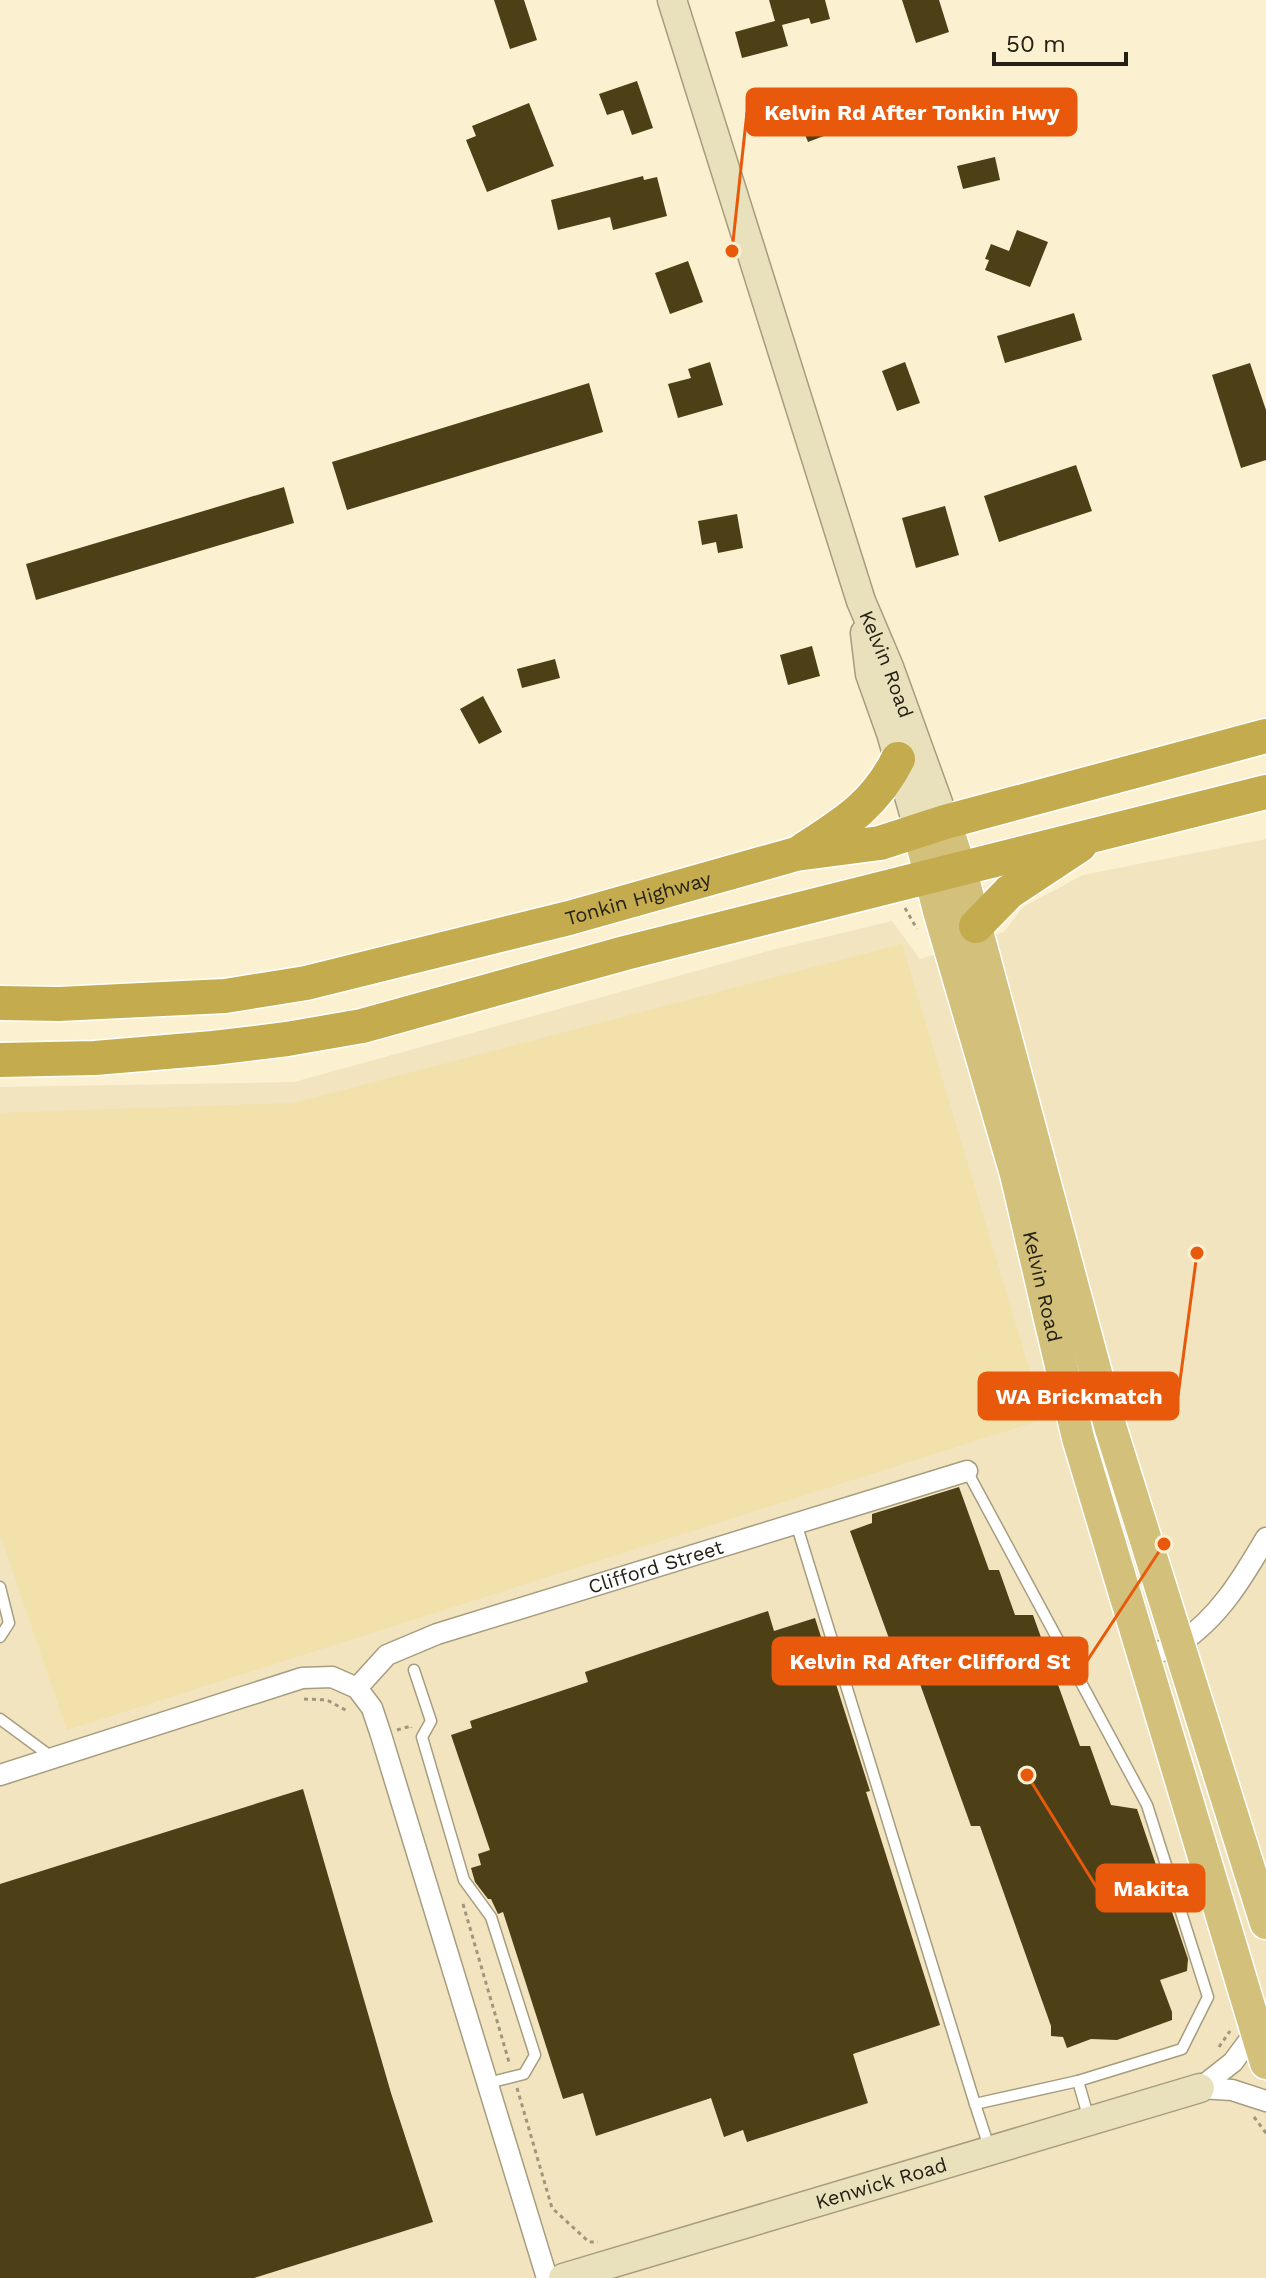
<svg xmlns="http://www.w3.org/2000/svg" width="1266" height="2278" font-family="'Work Sans',sans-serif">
<rect width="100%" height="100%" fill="#fbf1d1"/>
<path fill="#f1e4be" d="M1266,839V2278H0V1087L294,1082L776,949L892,921L920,959L1004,932L1023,907L1083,875Z"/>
<path fill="#f2e1aa" d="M902,944L1044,1419L67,1730L0,1534V1113L294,1103Z"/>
<g fill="#4d4017">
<path d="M494,0H524L537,40L510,49Z"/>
<path d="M769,0H825L830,19L811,24L809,18L782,25L788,46L742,58L735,32L775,21Z"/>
<path d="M902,0H939L949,32L916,43Z"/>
<path d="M637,81L653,128L632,135L623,110L607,115L599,94Z"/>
<path d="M529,103L554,166L487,192L466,140L476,136L472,126Z"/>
<path d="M822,114L829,134L808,142L800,122Z"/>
<path d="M995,157L1000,180L963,189L957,166Z"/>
<path d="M643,176L644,180L657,177L667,216L613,230L610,217L558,230L551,200Z"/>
<path d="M1017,230L1048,242L1030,287L985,270L989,260L985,259L991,244L1009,251Z"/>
<path d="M688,261L703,302L670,314L655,273Z"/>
<path d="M1074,313L1082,340L1005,363L997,336Z"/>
<path d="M710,362L723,405L678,418L668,384L691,378L688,369Z"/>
<path d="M905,362L920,403L897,411L882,371Z"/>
<path d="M1250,363L1266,410V460L1241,468L1212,375Z"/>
<path d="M589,383L603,432L347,510L332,462Z"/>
<path d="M1076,465L1092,511L999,542L984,496Z"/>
<path d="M284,487L294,523L36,600L26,564Z"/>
<path d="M945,506L959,555L916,568L902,518Z"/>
<path d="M737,514L743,548L718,553L716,542L702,545L698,521Z"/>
<path d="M812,646L820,676L788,685L780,655Z"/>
<path d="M555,659L560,678L522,688L517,669Z"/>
<path d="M483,696L502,732L479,744L460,709Z"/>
<path d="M959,1487L989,1570H999L1015,1615H1033L1080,1746H1090L1111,1805L1137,1809L1188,1959L1187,1971L1160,1980L1172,2012V2020L1117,2040L1091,2039L1067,2048L1063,2037L1051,2036V2026L980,1826H971L906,1645L891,1644L850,1531L872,1523V1514Z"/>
<path d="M768,1611L774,1631L815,1618L870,1791L866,1792L940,2025L853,2054L868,2103L747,2142L743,2130L724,2137L711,2098L596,2136L583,2093L563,2099L503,1912L498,1914L491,1899H488L475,1882L471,1868L481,1865L478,1854L490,1850L451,1735L472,1728L470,1721L588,1682L585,1672Z"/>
<path d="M303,1789L391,2093L433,2222L254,2278H0V1884Z"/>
</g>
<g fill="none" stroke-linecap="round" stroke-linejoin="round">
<g stroke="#a69c7f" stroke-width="13">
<g id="service">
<path d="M967,1471L1147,1805L1208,1997L1182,2049L1078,2081L1089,2119"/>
<path d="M796,1523L975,2104L1078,2081"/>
<path d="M0,1587L9,1623L0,1637"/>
<path d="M414,1670L431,1721L422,1737L464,1880L491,1917L535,2055L524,2074L488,2083"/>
<path d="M0,1719L53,1758"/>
<path d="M975,2104L989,2147"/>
</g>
</g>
<g stroke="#a69c7f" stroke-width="23">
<g id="minor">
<path d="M1145,1657C1156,1653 1169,1649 1180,1643C1219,1618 1243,1577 1266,1538"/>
<path d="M357,1688L372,1708L381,1735L547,2278"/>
<path id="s1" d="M0,1775L302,1678L332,1677L357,1688L387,1655L437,1634L967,1471"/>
<path d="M1200,2088L1233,2062L1256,2031"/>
<path d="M1200,2088L1232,2090L1266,2101"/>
</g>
</g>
<g stroke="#a69c7f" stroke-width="31">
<g id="secondary">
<path id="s2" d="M672,0L861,601L889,667L945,822"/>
<path d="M865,633L870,674L891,733L919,831"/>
<path id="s3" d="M563,2278L1200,2088"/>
</g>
</g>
<g stroke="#fff" stroke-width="35">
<g id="primary">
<path d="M945,822L960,868L1111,1429L1266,1923"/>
<path id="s4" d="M919,831L939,911L1016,1174L1078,1438L1266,2063"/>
</g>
</g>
<g stroke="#fff" stroke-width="37">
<g id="trunk">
<path d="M803,850C845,823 875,805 898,759"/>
<path d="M976,926L1009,892L1080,845"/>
<path id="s5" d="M0,1003L59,1004L225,996L306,983L569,918L796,854L880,843L945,822L1266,736"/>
<path d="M0,1060L95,1058L213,1048L287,1039L362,1026L625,953L1266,792"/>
</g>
</g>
<g stroke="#9e967f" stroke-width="3" stroke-dasharray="4 4" stroke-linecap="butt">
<path d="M905,908L917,929"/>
<path d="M304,1699L327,1700L349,1712"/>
<path d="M397,1730L411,1726V1728"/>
<path d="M463,1904L509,2062"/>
<path d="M1219,2047L1230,2031"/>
<path d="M517,2088L552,2208L589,2242H598"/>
<path d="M1254,2117L1266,2133"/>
</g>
<use href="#service" stroke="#fff" stroke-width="10"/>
<use href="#minor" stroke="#fff" stroke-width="20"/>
<use href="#secondary" stroke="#e9e0bc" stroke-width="28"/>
<use href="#primary" stroke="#d3c07a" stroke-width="32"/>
<use href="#trunk" stroke="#c4ab4e" stroke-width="34"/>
</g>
<g text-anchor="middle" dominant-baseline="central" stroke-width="8" stroke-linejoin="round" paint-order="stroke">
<g font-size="20" fill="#242014" stroke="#fbf1d1">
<text stroke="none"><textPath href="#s2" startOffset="698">Kelvin Road</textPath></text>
<text stroke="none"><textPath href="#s5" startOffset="650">Tonkin Highway</textPath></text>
<text stroke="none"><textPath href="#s4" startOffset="472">Kelvin Road</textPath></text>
<text stroke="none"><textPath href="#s1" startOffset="702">Clifford Street</textPath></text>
<text stroke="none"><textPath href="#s3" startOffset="332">Kenwick Road</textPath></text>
</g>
</g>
<path fill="none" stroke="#e8590c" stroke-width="3" d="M732 251L747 112M1197 1253L1178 1396M1164 1544L1087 1661M1027 1775L1097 1888"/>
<g fill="#e8590c" stroke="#fbf1d1" stroke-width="3">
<circle cx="732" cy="251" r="8"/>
<circle cx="1197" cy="1253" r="8"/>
<circle cx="1164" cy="1544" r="8"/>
<circle cx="1027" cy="1775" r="8"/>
</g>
<g fill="#e8590c" stroke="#e8590c" stroke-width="3">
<rect x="747" y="89" width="329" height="46" rx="8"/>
<rect x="979" y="1373" width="199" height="46" rx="8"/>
<rect x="773" y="1638" width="314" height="46" rx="8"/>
<rect x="1097" y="1865" width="107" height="46" rx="8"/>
</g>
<g font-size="22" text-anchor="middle" font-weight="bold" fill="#fff">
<text x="912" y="120">Kelvin Rd After Tonkin Hwy</text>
<text x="1079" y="1404">WA Brickmatch</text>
<text x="930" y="1669">Kelvin Rd After Clifford St</text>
<text x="1151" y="1896">Makita</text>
</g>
<path d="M994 52v12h132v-12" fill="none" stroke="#242014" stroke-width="4"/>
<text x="1006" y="52" font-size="24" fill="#242014" stroke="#fbf1d1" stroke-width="6" paint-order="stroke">50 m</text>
</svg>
